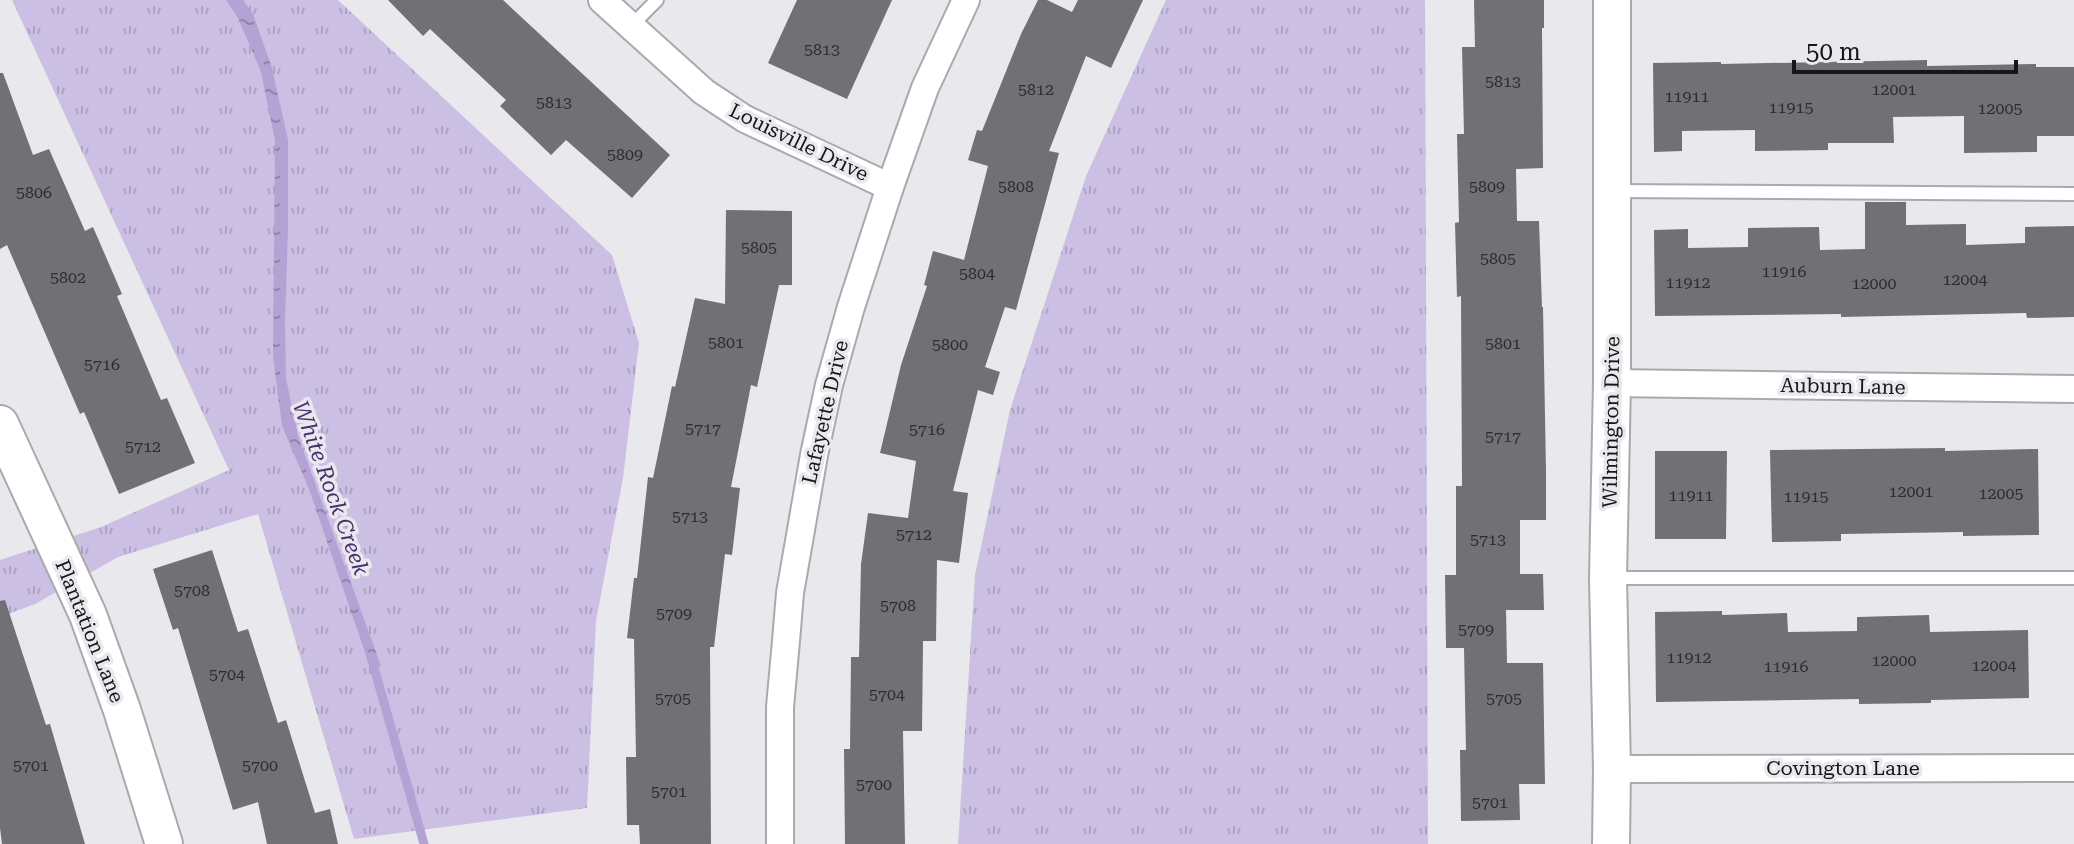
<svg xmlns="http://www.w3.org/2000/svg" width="2074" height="844" font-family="'Roboto Serif',serif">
<defs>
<pattern id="grass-tufts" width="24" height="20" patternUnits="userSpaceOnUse" patternTransform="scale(2)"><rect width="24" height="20" fill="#ccbfe4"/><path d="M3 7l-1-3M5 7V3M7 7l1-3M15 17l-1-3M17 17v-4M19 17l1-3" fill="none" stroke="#aea3c3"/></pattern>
<pattern id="water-ripples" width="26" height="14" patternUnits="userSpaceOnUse" patternTransform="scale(2)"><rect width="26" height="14" fill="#b5a2d5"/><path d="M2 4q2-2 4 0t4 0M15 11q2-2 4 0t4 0" fill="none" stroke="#9283ac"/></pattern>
</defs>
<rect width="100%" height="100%" fill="#e9e8ec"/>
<g fill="url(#grass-tufts)">
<path d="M12,0H338L612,255L639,343L623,478L596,621L587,808L354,839L258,514L118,557L35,604L0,617V560L101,527L229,470Z"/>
<path d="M1166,0H1425L1428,844H958L975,575L1010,410L1086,176Z"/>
</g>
<path fill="url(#water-ripples)" d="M226,0H243L253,14L272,68L288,140V230L285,321L286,378L298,436L381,666L371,670L309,489L282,426L273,356L275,140L261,72L238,18Z"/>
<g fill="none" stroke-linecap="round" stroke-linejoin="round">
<path stroke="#b5a2d5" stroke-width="9" d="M371,657L424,844"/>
</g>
<g fill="#717074">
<path d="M388,0H503L670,155L632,198L566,140L551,155L500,106L506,100L430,29L423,36Z"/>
<path d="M797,0H892L847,99L768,63Z"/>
<path d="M1038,0H1047L1072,12L1078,0H1143L1111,68L1086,56L1049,151L1059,153L1016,310L1005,307L985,367L1000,372L993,395L978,390L953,491L968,493L959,563L937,560L936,641H923L922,731H903L905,844H845L844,749H850L851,657H859L861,564L868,513L908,518L916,461L880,453L901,365L927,286L924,285L933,251L964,260L988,166L968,160L977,130L982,131L1021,34Z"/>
<path d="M1474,0H1544V28H1542L1543,168L1516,169L1517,221H1539L1542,307H1543L1546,471V520H1520V574H1543L1544,610H1506L1507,663H1543L1545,784H1519L1520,820L1461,821L1460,750H1466L1464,648H1446L1445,575H1456V486H1462L1461,296L1457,297L1455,223L1459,222L1457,134H1464L1462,47H1475Z"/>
<path d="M1927,60V66L2036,64V67H2074V136H2037V152L1964,153V116L1893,117L1894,143H1828V150L1755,151V130L1682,131V151L1654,152L1653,63L1721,62V64Z"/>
<path d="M0,73H3L33,155L49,149L85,231L93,227L122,294L117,296L161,400L167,398L195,463L119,494L84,412L80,414L7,245L0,249Z"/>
<path d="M1865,202H1906V225L1966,224V245L2025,243V227L2074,226V317L2027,318L2026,313L1841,317V314L1655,316L1654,230L1688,229V248L1748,247V228L1819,227L1820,250L1865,249Z"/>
<path d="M726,210L792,211V285H779L757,387L751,385L731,487L740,488L732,555L725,554L714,647H710L711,844H640L639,825H627L626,757H636L634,639L627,638L634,578H637L648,477L653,478L672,386L675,387L695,298L725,304Z"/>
<path d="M1945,448V451L2038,449L2039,535L1963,536V532L1841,534V541L1772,542L1770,450Z"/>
<path d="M1655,451H1727L1726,539H1655Z"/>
<path d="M212,550L238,632L248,629L278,723L286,720L315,813L330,809L338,844H267L258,802L233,810L178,628L173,630L153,569Z"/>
<path d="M5,600L46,725L50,724L85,844H2L0,828V601Z"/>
<path d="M1722,611V615L1787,613L1788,632L1857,631V617L1929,615L1930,632L2028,630L2029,698L1931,700V703L1859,704V699L1656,702L1655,612Z"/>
</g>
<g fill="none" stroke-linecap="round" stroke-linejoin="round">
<g stroke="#aaa9ad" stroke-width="16">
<g id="lane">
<path d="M630,27L657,0"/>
<path d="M1613,191L2074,194"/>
<path d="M1611,578H2074"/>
</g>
</g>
<g stroke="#aaa9ad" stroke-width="30">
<g id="street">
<path d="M602,0L704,92L745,119L890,187"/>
<path d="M1612,383L2074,389"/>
<path d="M1612,769L2074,768"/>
<path d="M780,844V707L786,641L790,593L814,455L829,385L851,307L890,187L925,88L966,0"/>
</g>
</g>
<g stroke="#aaa9ad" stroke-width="40">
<g id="secondary">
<path d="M0,424L88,615L122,710L164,844"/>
<path d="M1611,844L1612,769L1608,578L1612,383V0"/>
</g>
</g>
<use href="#lane" stroke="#fff" stroke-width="12"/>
<use href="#street" stroke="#fff" stroke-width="26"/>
<use href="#secondary" stroke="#fff" stroke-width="36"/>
</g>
<g text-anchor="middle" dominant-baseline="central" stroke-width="7" stroke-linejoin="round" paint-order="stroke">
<g font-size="16" fill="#2d2c2e">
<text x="822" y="49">5813</text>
<text x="1503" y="81">5813</text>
<text x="1036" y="89">5812</text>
<text x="1894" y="89">12001</text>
<text x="1687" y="96">11911</text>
<text x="554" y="102">5813</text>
<text x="1791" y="107">11915</text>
<text x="2000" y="108">12005</text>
<text x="625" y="154">5809</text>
<text x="1016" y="186">5808</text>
<text x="1487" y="186">5809</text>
<text x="34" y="192">5806</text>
<text x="759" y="247">5805</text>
<text x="1498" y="258">5805</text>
<text x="1784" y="271">11916</text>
<text x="977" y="273">5804</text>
<text x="68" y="277">5802</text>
<text x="1965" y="279">12004</text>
<text x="1688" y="282">11912</text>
<text x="1874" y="283">12000</text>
<text x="726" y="342">5801</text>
<text x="1503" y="343">5801</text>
<text x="950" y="344">5800</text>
<text x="102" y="364">5716</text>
<text x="703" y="428">5717</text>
<text x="927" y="429">5716</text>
<text x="1503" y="436">5717</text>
<text x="143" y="446">5712</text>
<text x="1911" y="491">12001</text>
<text x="2001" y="493">12005</text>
<text x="1691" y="495">11911</text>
<text x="1806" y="496">11915</text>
<text x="690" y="516">5713</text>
<text x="914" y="534">5712</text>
<text x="1488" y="539">5713</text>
<text x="192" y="590">5708</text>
<text x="898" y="605">5708</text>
<text x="674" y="613">5709</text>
<text x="1476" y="629">5709</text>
<text x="1689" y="657">11912</text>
<text x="1894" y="660">12000</text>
<text x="1994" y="665">12004</text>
<text x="1786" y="666">11916</text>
<text x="227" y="674">5704</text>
<text x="887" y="694">5704</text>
<text x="673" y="698">5705</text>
<text x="1504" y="698">5705</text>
<text x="31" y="765">5701</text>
<text x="260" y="765">5700</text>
<text x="874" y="784">5700</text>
<text x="669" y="791">5701</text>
<text x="1490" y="802">5701</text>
</g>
<g font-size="20" fill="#161617" stroke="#e9e8ec">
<text transform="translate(799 142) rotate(26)">Louisville Drive</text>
<text transform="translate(1843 386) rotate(1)">Auburn Lane</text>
<text transform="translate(825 412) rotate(-77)">Lafayette Drive</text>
<text transform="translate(1611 422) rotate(-89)">Wilmington Drive</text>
<text transform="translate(90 631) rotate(68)">Plantation Lane</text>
<text x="1843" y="768">Covington Lane</text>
</g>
<g font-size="22" font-style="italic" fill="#4a2f6d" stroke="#e9e8ec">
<text transform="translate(331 488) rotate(70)">White Rock Creek</text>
</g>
</g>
<path d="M1794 60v12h222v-12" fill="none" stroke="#161617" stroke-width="4"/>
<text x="1806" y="60" font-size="24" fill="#161617" stroke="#e9e8ec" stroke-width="6" paint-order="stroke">50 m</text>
</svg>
